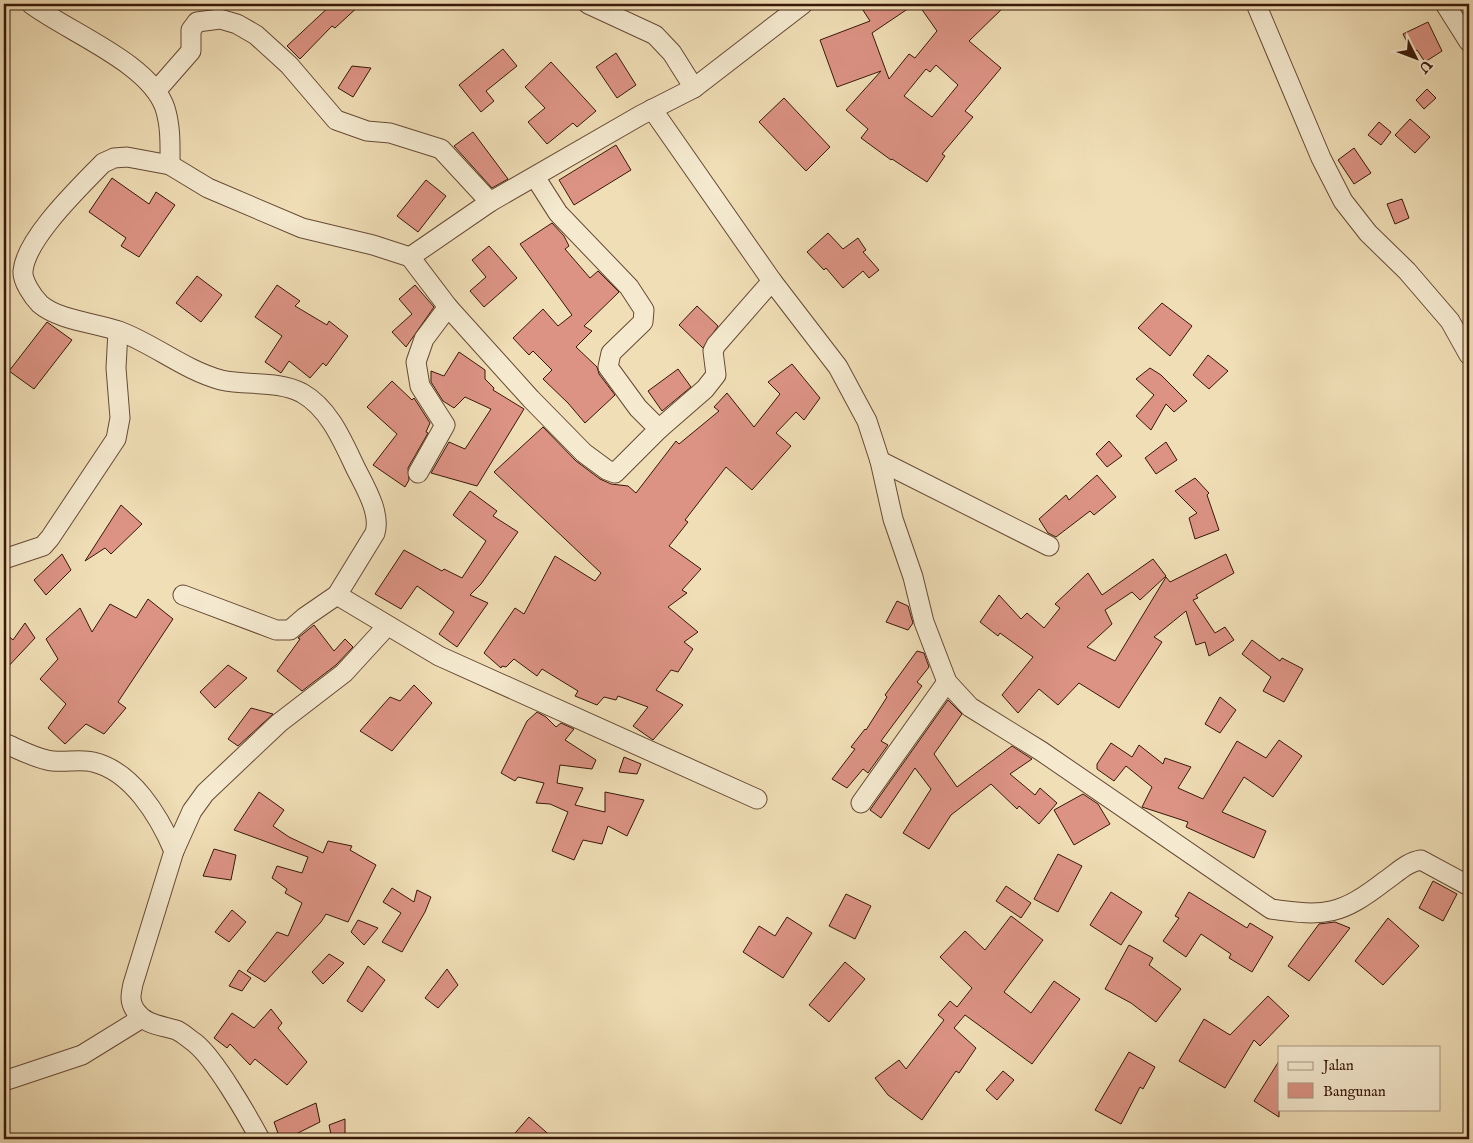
<svg xmlns="http://www.w3.org/2000/svg" width="1473" height="1143" font-family="'IM FELL English',serif">
<rect width="100%" height="100%" fill="#f0deb6"/>
<filter id="stains"><feTurbulence type="fractalNoise" baseFrequency=".004" numOctaves="4"/><feColorMatrix values="0 0 0 0 .2 0 0 0 0 .09 0 0 0 0 .02 0 0 0 .5 -.17"/></filter>
<radialGradient id="worn" r=".72"><stop offset=".6" stop-color="#630" stop-opacity="0"/><stop offset="1" stop-color="#630" stop-opacity=".3"/></radialGradient>
<g fill="#dc9384" stroke="#381808" fill-rule="evenodd">
<path d="M332,4H361L335,28L332,26L300,59L287,46Z"/>
<path d="M859,4H915L872,33L889,79L909,54L915,58L937,31L918,4H1007L969,41L1001,68L965,111L973,117L942,154L945,156L927,182L892,159L891,160L861,138L868,129L846,110L881,71L837,87L820,40L870,21ZM936,65L958,85L932,117L904,96L926,69L930,72Z"/>
<path d="M1428,22L1442,51L1425,62L1417,50L1412,52L1403,34Z"/>
<path d="M503,49L517,66L486,91L494,101L481,112L459,85Z"/>
<path d="M616,53L636,85L617,98L596,67Z"/>
<path d="M551,62L596,111L577,127L573,123L547,144L528,122L545,108L525,87Z"/>
<path d="M352,66L371,68L353,97L338,88Z"/>
<path d="M1427,89L1436,98L1424,109L1416,100Z"/>
<path d="M784,98L830,147L806,171L759,122Z"/>
<path d="M1410,119L1430,137L1415,153L1395,135Z"/>
<path d="M1379,122L1391,132L1381,145L1368,135Z"/>
<path d="M473,132L508,179L492,188L454,146Z"/>
<path d="M616,145L631,170L574,205L559,180Z"/>
<path d="M1354,148L1371,173L1354,184L1338,160Z"/>
<path d="M112,178L149,204L156,192L175,205L139,257L121,246L126,238L89,212Z"/>
<path d="M426,180L446,196L418,232L397,216Z"/>
<path d="M1402,199L1409,218L1395,224L1387,204Z"/>
<path d="M552,223L564,236L569,246L565,249L590,278L598,271L619,292L584,326L592,331L576,347L597,367L599,374L615,395L585,423L568,403L543,379L552,370L533,351L529,355L513,338L543,309L558,326L572,315L520,244Z"/>
<path d="M828,233L843,249L858,238L866,250L863,252L879,270L869,278L863,271L843,288L826,268L824,270L807,252Z"/>
<path d="M489,246L517,278L484,307L470,291L486,277L472,260Z"/>
<path d="M197,276L222,295L201,322L176,303Z"/>
<path d="M277,285L300,301L295,306L327,325L329,321L348,336L326,366L323,363L310,378L289,361L281,373L265,362L282,336L255,317Z"/>
<path d="M415,285L434,307L406,347L392,332L412,314L399,299Z"/>
<path d="M1162,303L1192,326L1170,356L1138,328Z"/>
<path d="M697,306L718,326L703,348L679,325Z"/>
<path d="M47,322L72,340L34,389L9,371Z"/>
<path d="M459,352L485,370V379L494,388L493,390L524,409L477,486L431,473L449,442L465,449L491,409L465,397L454,408L443,401L431,382V371L444,376Z"/>
<path d="M1208,355L1228,371L1209,389L1193,375Z"/>
<path d="M792,364L820,398L804,420L796,412L776,433L791,446L752,490L726,467L685,520L688,522L669,546L701,569L682,590L687,593L668,607L698,632L684,642L693,649L678,672L671,670L656,690L683,705L653,740L633,726L648,707L618,696L616,700L604,697L597,705L575,696L578,691L542,669L537,676L514,659L506,667L502,666L501,668L484,653L515,608L524,614L555,556L595,581L601,573L494,472L543,427L576,461L600,479L611,484L628,486L636,493L676,441L679,444L719,411L714,407L727,393L754,427L780,394L768,382Z"/>
<path d="M1150,368L1161,375L1187,401L1174,412L1166,404L1151,430L1136,416L1154,395L1136,379Z"/>
<path d="M678,369L691,387L662,411L648,391Z"/>
<path d="M392,381L412,400L414,398L430,423L426,432L428,433L408,468L409,480L405,487L373,465L397,434L367,407Z"/>
<path d="M1109,441L1122,456L1107,467L1096,454Z"/>
<path d="M1166,442L1177,460L1156,474L1145,458Z"/>
<path d="M1097,475L1116,497L1094,515L1090,511L1056,537L1048,533L1039,519L1066,495L1069,500Z"/>
<path d="M1195,478L1209,493L1207,495L1219,530L1195,539L1189,518L1197,513L1175,491Z"/>
<path d="M470,491L497,511L493,516L518,532L481,584L470,595L488,603L457,647L439,634L454,612L417,586L401,609L375,594L404,550L442,571L444,569L462,578L486,541L453,515Z"/>
<path d="M121,505L142,524L111,554L105,548L85,561Z"/>
<path d="M62,554L71,570L46,595L34,580Z"/>
<path d="M1226,554L1234,573L1196,595L1198,598L1193,600L1215,633L1225,627L1234,640L1209,656L1205,642L1196,645L1186,611L1154,637L1162,642L1119,708L1079,683L1058,705L1039,689L1018,713L1002,695L1033,657L1000,633L998,636L980,622L999,595L1021,619L1027,613L1044,628L1060,608L1055,604L1088,573L1102,595L1153,559L1166,576L1140,600L1132,592L1105,610L1112,624L1087,647L1115,661L1166,577L1170,582Z"/>
<path d="M148,599L173,619L118,702L126,708L104,734L86,724L65,744L48,728L66,704L40,679L58,659L46,639L80,608L92,632L110,604L136,618Z"/>
<path d="M897,601L908,606L913,623L908,630L886,622Z"/>
<path d="M25,623L35,638L4,671V632L13,640Z"/>
<path d="M314,625L334,651L345,639L353,647L336,665L302,691L277,671L300,639L298,638Z"/>
<path d="M1252,640L1280,661L1282,658L1303,669L1284,702L1263,691L1271,677L1242,654Z"/>
<path d="M917,651L924,653L929,667L917,682L922,686L881,741L888,745L868,773L863,769L847,788L832,779L855,749L851,747L865,729L866,730L887,697L885,695Z"/>
<path d="M228,665L247,678L215,708L200,692Z"/>
<path d="M414,685L432,703L392,751L360,731L390,697L400,701Z"/>
<path d="M1220,697L1236,710L1220,733L1205,724Z"/>
<path d="M948,700L962,714L934,754L957,787L1012,746L1032,759L1010,774L1035,795L1040,788L1057,803L1039,824L1019,806L1017,809L991,784L951,815L929,849L903,833L931,789L915,768L881,818L870,810Z"/>
<path d="M251,708L273,714L238,746L228,739Z"/>
<path d="M537,712L546,717L556,727L561,723L574,729L565,740L596,760L592,769L560,765L557,783L583,788L575,805L605,812V792L644,800L627,836L608,826L602,844L583,840L574,860L552,851L568,812L550,804L536,803L544,783L518,777L515,781L501,773L527,721Z"/>
<path d="M1279,740L1302,756L1273,797L1244,777L1222,812L1266,831L1254,858L1186,827L1188,822L1142,807L1152,787L1126,766L1114,781L1097,769V764L1111,743L1132,757L1139,745L1163,764L1165,758L1191,767L1178,788L1203,799L1237,741L1266,758Z"/>
<path d="M624,757L641,764L637,774L619,772Z"/>
<path d="M259,792L284,810L273,826L289,837L323,853L328,841L352,846L350,850L376,865L348,922L326,914L321,922L265,982L247,971L277,932L288,936L302,903L285,893L287,889L272,878L277,866L302,873L308,857L234,830Z"/>
<path d="M1083,794L1098,804L1110,824L1074,845L1054,810Z"/>
<path d="M214,849L236,855L231,880L203,876Z"/>
<path d="M1058,854L1082,866L1058,912L1034,899Z"/>
<path d="M1433,881L1457,894L1443,921L1419,908Z"/>
<path d="M1006,886L1031,903L1021,918L996,901Z"/>
<path d="M392,888L414,902L417,890L431,897L425,912L402,952L382,942L401,913L383,902Z"/>
<path d="M1111,892L1142,912L1121,945L1090,925Z"/>
<path d="M1189,892L1247,928L1250,923L1273,937L1252,972L1229,958L1231,954L1201,934L1186,957L1163,941L1179,918L1175,916Z"/>
<path d="M846,894L871,906L855,939L829,926Z"/>
<path d="M232,910L246,922L229,942L215,932Z"/>
<path d="M1011,916L1043,940L1004,992L1031,1013L1054,981L1080,999L1032,1064L965,1015L954,1028L976,1048L959,1073L956,1071L922,1120L888,1095L875,1078L899,1060L906,1069L944,1020L938,1015L950,1001L957,1007L972,988L940,957L965,931L985,950Z"/>
<path d="M787,917L812,933L783,978L743,952L759,926L775,936Z"/>
<path d="M1388,918L1419,946L1383,985L1355,961Z"/>
<path d="M358,920L378,928L364,945L351,932Z"/>
<path d="M1335,922L1350,928L1309,981L1288,966L1319,924Z"/>
<path d="M1129,945L1153,958L1149,965L1181,989L1156,1022L1131,1003L1105,989Z"/>
<path d="M329,954L344,963L323,984L312,972Z"/>
<path d="M845,962L865,979L829,1022L809,1005Z"/>
<path d="M368,966L385,980L362,1012L347,1001Z"/>
<path d="M447,969L458,985L438,1008L425,998Z"/>
<path d="M239,970L251,978L242,991L229,986Z"/>
<path d="M1268,996L1289,1016L1260,1046L1254,1040L1225,1088L1179,1061L1204,1019L1230,1035Z"/>
<path d="M271,1009L282,1023L278,1028L307,1062L287,1085L255,1059L250,1065L230,1044L227,1048L214,1038L232,1013L254,1028Z"/>
<path d="M1129,1052L1155,1067L1143,1089L1140,1087L1121,1124L1095,1110Z"/>
<path d="M1279,1061V1117L1254,1101Z"/>
<path d="M1003,1071L1014,1080L997,1100L986,1090Z"/>
<path d="M316,1103L320,1122L286,1139H280L274,1122Z"/>
<path d="M529,1117L554,1139H510Z"/>
<path d="M345,1119V1135L332,1139L329,1125Z"/>
</g>
<g fill="none" stroke-linecap="round" stroke-linejoin="round">
<g stroke="#664a34" stroke-width="21">
<g id="minor">
<path d="M31,4C68,32 150,63 165,108C171,127 170,146 170,165"/>
<path d="M588,4L655,35L672,53L694,88"/>
<path d="M1256,4L1321,158L1343,201L1368,233L1407,271L1450,321L1469,355"/>
<path d="M1445,4L1469,42"/>
<path d="M156,91L191,51V30L197,22L220,19L237,24L256,35L289,65L336,120L367,131L390,133L441,149L490,202"/>
<path d="M652,109L772,281L838,367L867,421L880,461L893,519L913,577L924,622L947,682L970,707L1041,751L1271,909C1326,917 1341,915 1385,881C1397,873 1407,862 1421,860L1469,886"/>
<path d="M410,257L490,202L641,115L694,88L803,4"/>
<path d="M659,429L705,389L716,375L713,351L716,345L772,281"/>
<path d="M880,461L1049,546"/>
<path d="M418,473L445,425L420,386L416,362L424,339L448,307"/>
<path d="M4,559L43,546L50,538L116,439L120,418L116,368L118,331"/>
<path d="M183,595L276,630H290L305,617L337,595L375,533C381,513 365,487 356,469C343,442 330,409 302,393C278,380 247,386 221,380C184,370 154,344 119,331C96,323 58,320 40,304C33,297 22,281 23,271C26,238 80,187 103,163L114,158L127,157L170,165L208,188L302,228L373,245L410,257L448,307L531,399L584,453L607,470L615,473L659,429L638,408L608,367L611,353L643,322L644,310L629,287L558,213L535,177"/>
<path d="M337,595L439,656L757,799"/>
<path d="M4,743C18,749 33,757 47,760C62,764 79,758 93,762C132,771 159,816 174,851"/>
<path d="M861,803L947,682"/>
<path d="M4,1081L82,1055L142,1018"/>
<path d="M260,1139C247,1115 215,1059 195,1043C189,1039 182,1032 176,1030C160,1025 145,1025 135,1010C129,1001 131,994 133,984L174,851L192,811L205,793L279,723L344,673L387,626"/>
</g>
</g>
<use href="#minor" stroke="#f5ead0" stroke-width="19"/>
</g>
<rect width="1473" height="1143" fill="none" stroke="#f0deb6" stroke-width="20"/>
<rect x="5" y="5" width="1463" height="1133" fill="none" stroke="#381808" stroke-width="2.5"/>
<rect x="10" y="10" width="1453" height="1123" fill="none" stroke="#381808"/>
<rect x="1278" y="1046" width="162" height="65" fill="#f5ead0" stroke="#a99680"/>
<rect x="1288" y="1062" width="25" height="8" fill="#f5ead0" stroke="#a99680"/>
<text x="1323" y="1070" font-size="15" fill="#381808">Jalan</text>
<rect x="1288" y="1083" width="25" height="15" fill="#dc9384" stroke="#a99680"/>
<text x="1323" y="1096" font-size="15" fill="#381808">Bangunan</text>
<g transform="translate(1416 58) rotate(132)" stroke="#f5ead0" stroke-width="4" paint-order="stroke">
<path d="M0-4L9 19L0 12L-9 19Z" fill="#381808"/>
<text y="-8" font-size="14" font-weight="bold" text-anchor="middle" fill="#381808">U</text>
</g>
<rect width="100%" height="100%" filter="url(#stains)"/>
<rect width="100%" height="100%" fill="url(#worn)"/>
</svg>
